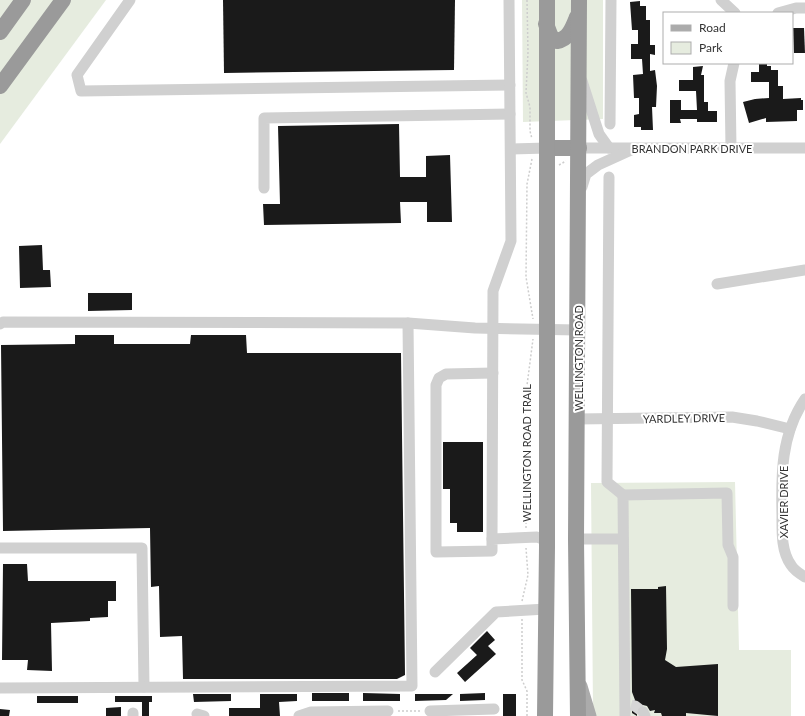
<svg xmlns="http://www.w3.org/2000/svg" width="805" height="716" font-family="Lato,sans-serif">
<rect width="100%" height="100%" fill="#fff"/>
<g fill="#e6ecdf">
<path d="M0,0H106L0,144Z"/>
<path d="M522,0H603V119L523,122Z"/>
<path d="M735,482L739,650H791V716H595L593,711L591,483Z"/>
</g>
<g fill="#1a1a1a">
<path d="M223,0H455L454,70L224,73Z"/>
<path d="M640,1V6H646V20H650V45H655V55L650,54V71L655,70L657,86L656,107H652L653,130H641V127H634V115L639,114V98H634L633,75L643,74L642,59H631V44H638V30H632L630,2Z"/>
<path d="M793,28H804L805,53H794Z"/>
<path d="M759,64H767V66H771V70H778V86H783V99L801,98V100H803V110H797V121L766,122V118L749,123L743,102L755,99L769,98V82H751V72H759Z"/>
<path d="M703,66L701,75H704V102H708V111H717V122H697V119H680L681,123H670V100H681V110H697L696,91H679V80H693V67Z"/>
<path d="M399,124L400,177H426V156L450,155L452,222H427V202H400L401,223L264,225L263,204H280L278,126Z"/>
<path d="M42,245L43,270H50L51,287L20,288L19,246Z"/>
<path d="M88,293H132V310L88,311Z"/>
<path d="M75,335H114V344H190L191,335H246L247,353H401L405,675L397,679H183L182,636L160,637L159,586L151,587L150,528L3,531L1,345L75,344Z"/>
<path d="M443,442H483V532H457V523H450V489H443Z"/>
<path d="M3,564H27L28,581H116V601H108V617L90,618V621L51,623L52,671L27,670L28,660H2Z"/>
<path d="M666,586L667,649L665,660L676,667L718,664V716L686,713V716H662L661,713H654L655,710L650,711L647,706L643,705L637,708V716L632,713V704L635,700L632,692L631,589H658V587Z"/>
<path d="M487,631L495,640L488,646L496,654L465,682L457,673L477,655L470,648Z"/>
<rect x="312" y="693" width="37" height="8"/>
<path d="M363,693L400,694V701H363Z"/>
<path d="M485,693V700L460,701V694Z"/>
<path d="M193,694H231V701L194,702Z"/>
<path d="M260,694H297V701L279,702L280,716H229V708H260Z"/>
<path d="M415,694H453L446,700L415,701Z"/>
<rect x="503" y="694" width="13" height="22"/>
<rect x="37" y="696" width="41" height="7"/>
<path d="M115,696H152V702H149V716H142V702H115Z"/>
<path d="M121,707V716H106V708Z"/>
<path d="M0,709L10,710L9,716H0Z"/>
</g>
<g fill="none" stroke-linecap="round" stroke-linejoin="round">
<path stroke="#d6d6d6" stroke-width="11" stroke-dasharray="11 5.5" stroke-linecap="butt" d="M631,705L635,706L643,712"/>
<g stroke="#cdcdcd" stroke-width="1.5" stroke-dasharray="2 2" stroke-linecap="butt">
<path d="M527,0L528,52L526,93L530,107V131L532,139"/>
<path d="M532,159L527,184L526,277L533,319"/>
<path d="M559,165L566,161"/>
<path d="M526,528L525,401L533,339"/>
<path d="M522,601L528,575L526,548"/>
<path d="M522,619V680L527,691V716"/>
<path d="M398,711H420"/>
</g>
<g stroke="#d0d0d0" stroke-width="11">
<path d="M130,0L77,75L81,91L510,85"/>
<path d="M721,0L735,13"/>
<path d="M778,13L796,8H805"/>
<path d="M582,81L599,134L609,148"/>
<path d="M610,124L611,0"/>
<path d="M579,148H805"/>
<path d="M731,148L730,81L734,63"/>
<path d="M511,149L547,148"/>
<path d="M609,177L607,482L623,495"/>
<path d="M582,187L586,174L598,165L631,150"/>
<path d="M264,188V118L510,114"/>
<path d="M717,284L805,270"/>
<path d="M0,324L3,322L408,323L475,328L578,330"/>
<path d="M493,373L446,374L439,378L436,385V552L492,551V539L537,537L547,541"/>
<path d="M805,399C781,434 781,475 782,515C782,531 781,551 791,565C794,570 800,574 805,577"/>
<path d="M577,419L732,417L757,421L790,429"/>
<path d="M492,539L493,291L511,241L509,0"/>
<path d="M576,539H623"/>
<path d="M0,548H142L144,687"/>
<path d="M435,672L496,612L546,609"/>
<path d="M0,688L412,686L408,323"/>
<path d="M430,711L494,709"/>
<path d="M643,712L645,716"/>
<path d="M197,714L204,716"/>
<path d="M133,716V713"/>
<path d="M299,716L311,712L388,711"/>
<path d="M625,716L623,495L727,493L728,545L733,557V606"/>
</g>
<path stroke="#ababab" stroke-width="13" d="M581,686L590,716"/>
<g stroke="#9a9a9a" stroke-width="16">
<path d="M546,24L551,37L557,41C569,39 573,27 577,17"/>
<path d="M0,32L23,0"/>
<path d="M0,86L63,0"/>
<path d="M547,148H579"/>
<path d="M545,716L547,547V0"/>
<path d="M578,716L576,539L579,0"/>
</g>
</g>
<g text-anchor="middle" dominant-baseline="central" stroke-width="4" stroke-linejoin="round" paint-order="stroke">
<g font-size="11" fill="#333" stroke="#fff">
<text x="692" y="148">BRANDON PARK DRIVE</text>
<text transform="translate(578 358) rotate(-90)">WELLINGTON ROAD</text>
<text transform="translate(684 418) rotate(-1)">YARDLEY DRIVE</text>
<text transform="translate(526 453) rotate(-90)">WELLINGTON ROAD TRAIL</text>
<text transform="translate(783 502) rotate(-90)">XAVIER DRIVE</text>
</g>
</g>
<rect x="663" y="12" width="130" height="52" fill="#ffffff" stroke="#adadad"/>
<rect x="671" y="25" width="20" height="6" fill="#ababab" stroke="#adadad"/>
<text x="699" y="32" font-size="12" fill="#333333">Road</text>
<rect x="671" y="42" width="20" height="12" fill="#e6ecdf" stroke="#adadad"/>
<text x="699" y="52" font-size="12" fill="#333333">Park</text>
</svg>
